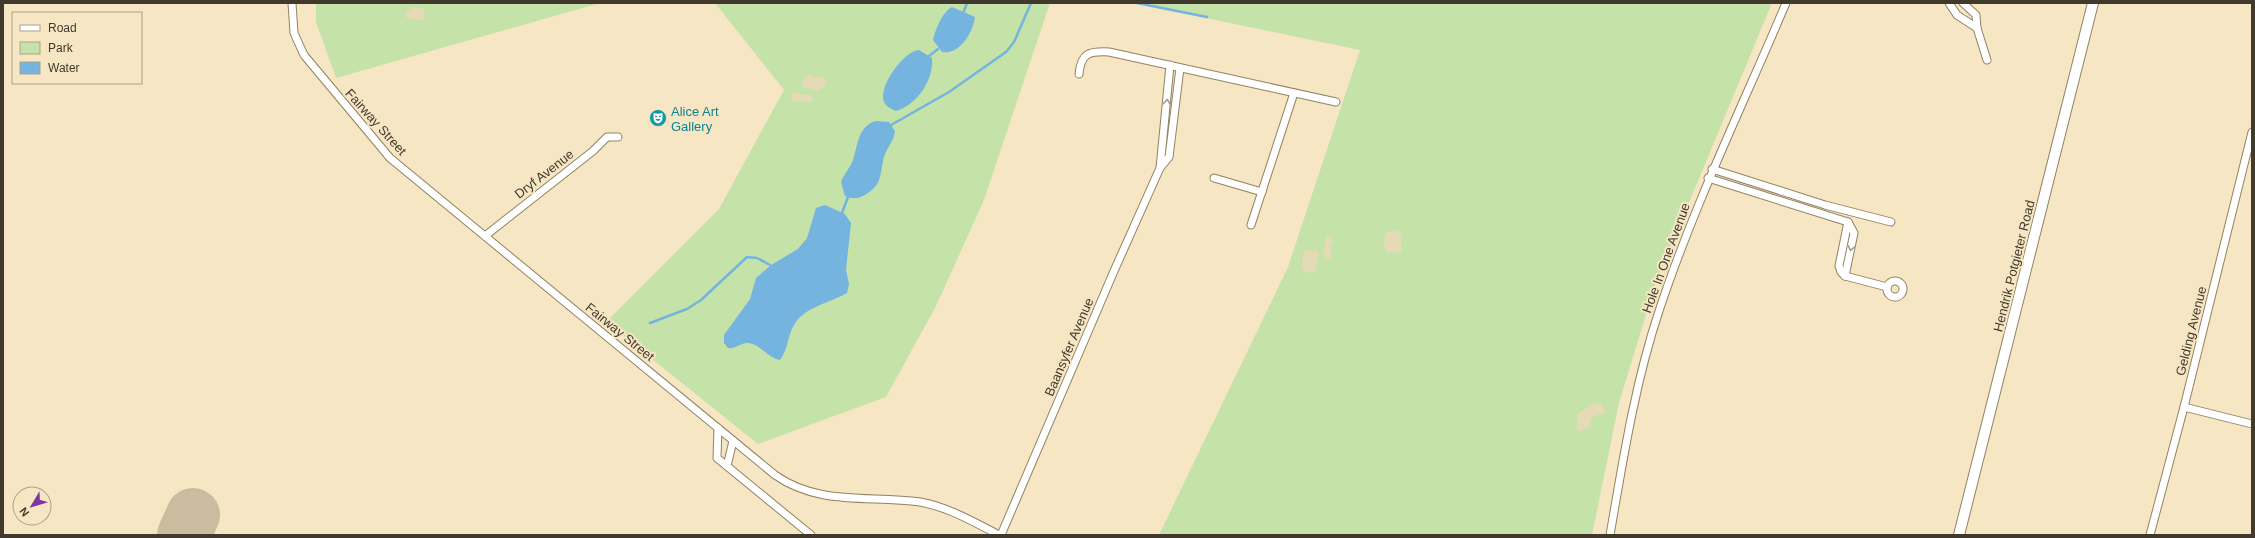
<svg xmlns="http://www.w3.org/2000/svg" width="2255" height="538" font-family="Helvetica,sans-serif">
<rect width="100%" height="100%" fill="#f6e6c3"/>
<g fill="#c5e2a9">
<path d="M316,3H600L336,78L316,22Z"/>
<path d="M715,3H1050L984,200L936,306L886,397L758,444L606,322L719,209L784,90Z"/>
<path d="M1134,3H1772L1656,282L1619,403L1592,535H1159L1288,267L1360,50Z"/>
</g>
<g fill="#e4dbb6">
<path d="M413,7L424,9L425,19L420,21L405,17V13Z"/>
<path d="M809,74L817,78L821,77L826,79L825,85L820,91L802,87L803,80Z"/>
<path d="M797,92L804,95L809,94L814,99L811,102L791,101L792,95Z"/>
<path d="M1398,230L1401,234L1402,251L1397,253L1387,252L1384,247L1385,234L1390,231Z"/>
<path d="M1329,235L1333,240L1330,249L1332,258L1327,260L1325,259L1323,252L1326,237Z"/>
<path d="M1306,249L1317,251L1319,254L1315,272L1309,273L1302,269L1303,254Z"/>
<path d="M1592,403L1601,404L1606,412L1592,417L1589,427L1580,432L1576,428L1578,414Z"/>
</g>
<g fill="#74b4de">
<path d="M952,7L975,17C973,32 960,55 942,52L933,40C935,30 943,11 952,7Z"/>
<path d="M919,50L932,58C934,80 917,105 896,111C892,109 886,107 884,102C878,86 904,51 919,50Z"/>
<path d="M876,121L889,122L895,131C894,141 887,147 884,157C879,177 883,185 863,196C856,199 852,199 845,196L841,182C844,174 850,168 853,160C858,145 858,126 876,121Z"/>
<path d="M825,205L845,214L851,223L846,270L849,284L847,293C830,303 804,307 794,325C787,337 788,350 780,360C768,358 761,345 749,343C741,342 736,349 728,348L724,343V335L750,299L756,278L771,265L798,249L807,238L816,208Z"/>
</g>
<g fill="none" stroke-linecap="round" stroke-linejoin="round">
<g stroke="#74b4de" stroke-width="2.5">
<path d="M1137,3L1207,17"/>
<path d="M964,11L967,3"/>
<path d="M929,56L938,49"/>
<path d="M891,125L949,92L1006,52L1014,42L1031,3"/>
<path d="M842,213L848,197"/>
<path d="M650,323L687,309L701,300L747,257L757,258L770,265"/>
</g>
<path stroke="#cabc9e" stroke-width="54" d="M184,535L193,515"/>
<g stroke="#918262" stroke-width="9">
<g id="minor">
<path d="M292,3L294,33L304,55L390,158L775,475C819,506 869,495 920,502C948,507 974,522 999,535"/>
<path d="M1949,3L1957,15L1977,28L1987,60"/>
<path d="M1963,3L1976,15L1977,28"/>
<path d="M1079,74C1081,53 1089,51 1109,52L1336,102"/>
<path d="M1160,168L1170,65"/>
<path d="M1712,169L1825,205L1891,222"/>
<path d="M1214,178L1262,192"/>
<path d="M1708,178L1848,222L1854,233L1845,276"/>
<path d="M1848,222L1839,266L1841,272L1845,276L1887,287"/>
<path d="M1251,225L1294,93"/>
<path d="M485,236L593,151L607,137H618"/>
<circle cx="1895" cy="289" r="8"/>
<path d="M2184,407L2252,424"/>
<path d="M718,428L717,458L811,535"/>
<path d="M727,466L733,441"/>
<path d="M1001,535L1114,271L1160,168L1169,157L1180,68"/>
<path d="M1610,535C1623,460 1635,383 1659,311C1694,205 1743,105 1786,3"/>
<path d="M2150,535L2184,407L2252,132"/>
</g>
</g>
<g stroke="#918262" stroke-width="12">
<path id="secondary" d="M1959,535L2093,3"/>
</g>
<use href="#minor" stroke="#fff" stroke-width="7"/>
<use href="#secondary" stroke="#fff" stroke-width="10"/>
</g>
<defs><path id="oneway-chevron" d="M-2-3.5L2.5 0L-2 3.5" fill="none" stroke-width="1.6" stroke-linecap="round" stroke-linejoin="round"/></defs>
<g stroke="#a09c96">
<use href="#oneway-chevron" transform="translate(1167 102) rotate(-85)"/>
<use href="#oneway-chevron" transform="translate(1851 248) rotate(102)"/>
</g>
<defs>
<g id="theatre-disc" transform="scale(0.9)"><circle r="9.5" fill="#0f9aa8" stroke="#f6e6c3"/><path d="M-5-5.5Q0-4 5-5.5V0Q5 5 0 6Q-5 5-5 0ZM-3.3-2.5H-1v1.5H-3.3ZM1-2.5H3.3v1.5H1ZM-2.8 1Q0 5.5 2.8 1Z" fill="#fff"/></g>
</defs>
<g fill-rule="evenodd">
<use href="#theatre-disc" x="658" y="118"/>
</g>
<g text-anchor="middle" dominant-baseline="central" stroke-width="4" stroke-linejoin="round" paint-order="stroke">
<g font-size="13" fill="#0d838f" stroke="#f6e6c3" text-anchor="start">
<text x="671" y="111">Alice Art<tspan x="671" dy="15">Gallery</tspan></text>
</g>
<g font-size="13" fill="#413a2c" stroke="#f6e6c3">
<text transform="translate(376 122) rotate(48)">Fairway Street</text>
<text transform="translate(544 174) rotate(-38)">Dryf Avenue</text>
<text transform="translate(1666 258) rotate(-70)">Hole In One Avenue</text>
<text transform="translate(2014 266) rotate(-76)">Hendrik Potgieter Road</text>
<text transform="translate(2191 331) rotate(-76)">Gelding Avenue</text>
<text transform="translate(620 332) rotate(39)">Fairway Street</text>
<text transform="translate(1069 347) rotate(-67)">Baansyfer Avenue</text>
</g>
</g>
<rect width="2255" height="538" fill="none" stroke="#413a2c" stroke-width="8"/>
<rect x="12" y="12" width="130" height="72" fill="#f6e6c3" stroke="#aea187"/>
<rect x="20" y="25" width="20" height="6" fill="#ffffff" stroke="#aea187"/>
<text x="48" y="32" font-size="12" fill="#413a2c">Road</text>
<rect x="20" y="42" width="20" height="12" fill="#c5e2a9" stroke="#aea187"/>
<text x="48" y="52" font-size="12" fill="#413a2c">Park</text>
<rect x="20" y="62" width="20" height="12" fill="#74b4de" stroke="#aea187"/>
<text x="48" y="72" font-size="12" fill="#413a2c">Water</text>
<g transform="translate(32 506) rotate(232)"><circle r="19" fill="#f6e6c3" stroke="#aea187"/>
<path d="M0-3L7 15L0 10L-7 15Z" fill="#8134a4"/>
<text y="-6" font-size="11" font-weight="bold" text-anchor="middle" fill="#413a2c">N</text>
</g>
</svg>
